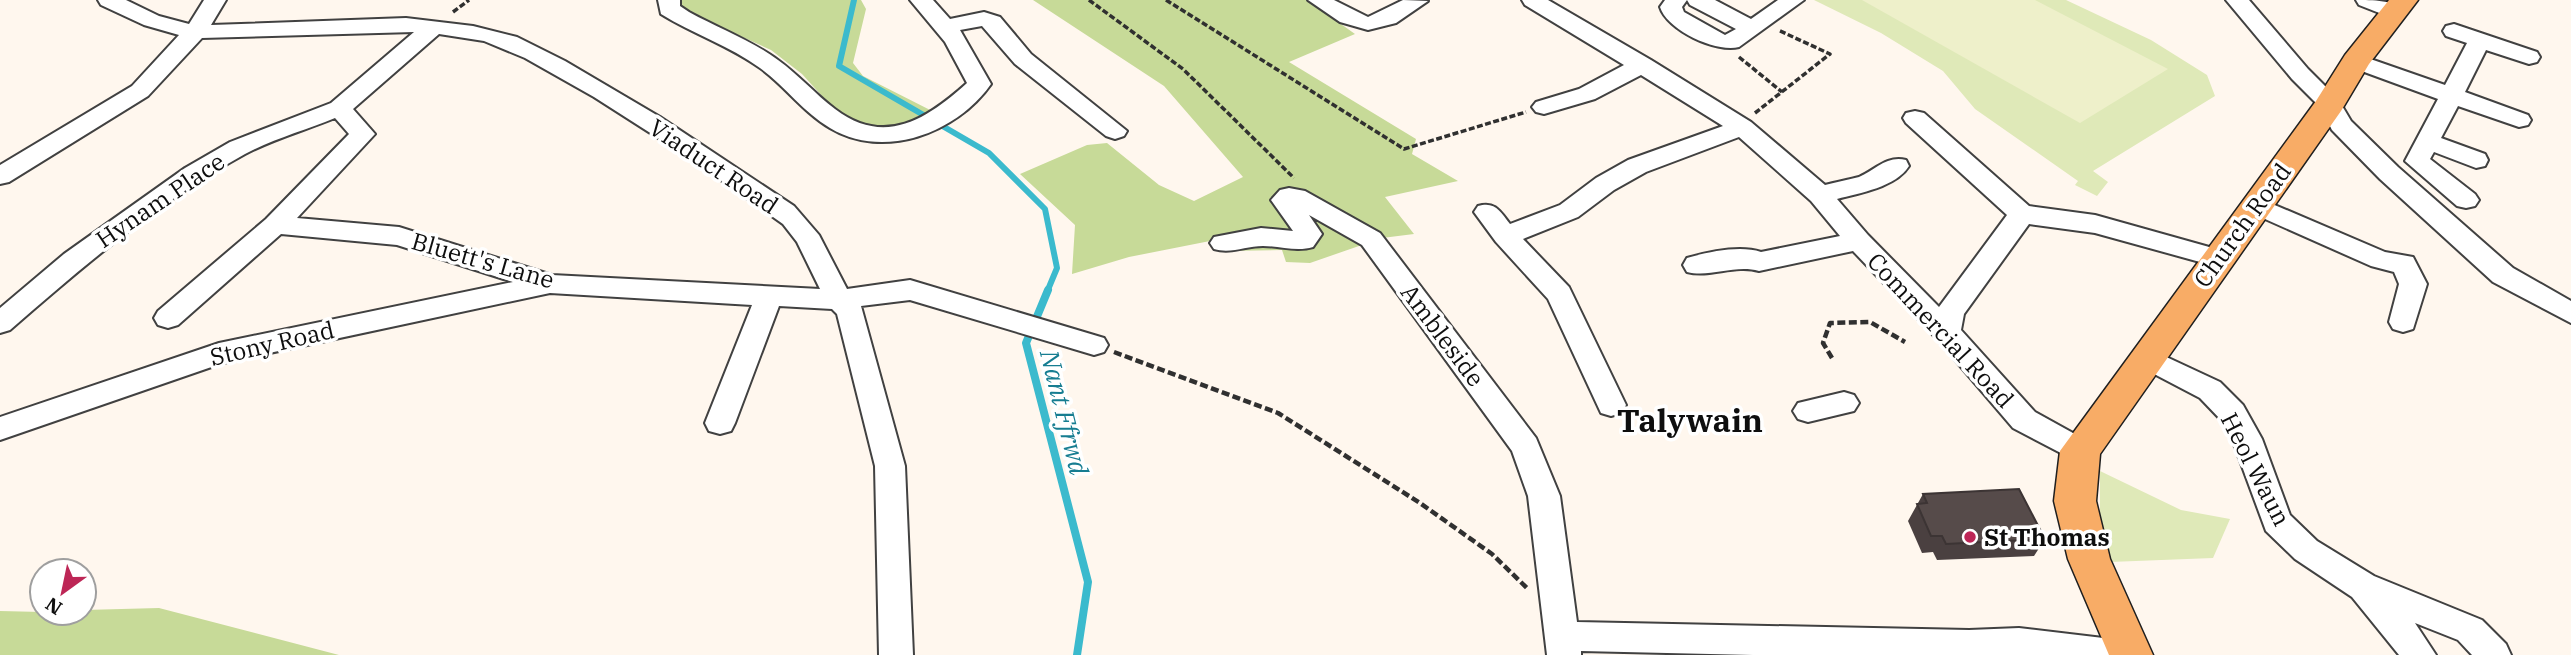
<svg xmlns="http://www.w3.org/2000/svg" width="2571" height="655" font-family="'IBM Plex Serif',serif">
<rect width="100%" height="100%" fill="#fff7ee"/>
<g fill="#dfe9b8">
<path d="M1814,0H2066L2151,40L2207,75L2215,96L2093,171L2108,182L2097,196L2075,185L2078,181L1975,109L1943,71L1881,33Z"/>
<path d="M2100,471L2181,510L2230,519L2213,558L2110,562L2100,525Z"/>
</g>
<g fill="#c7da98">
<path d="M675,0H861L866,9L853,63L863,76L938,114L883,130L858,127L832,107L802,74L771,50L685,11Z"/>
<path d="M1033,0H1307L1355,34L1289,62L1416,139L1412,154L1458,181L1385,197L1414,234L1382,238L1310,263L1286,262L1282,250L1224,251L1210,241L1129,257L1072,274L1075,225L1020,174L1087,145L1107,143L1159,185L1194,201L1243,177L1164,86Z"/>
<path d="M159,608L339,655H0V611L84,613V610Z"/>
</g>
<path fill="#eef0ca" d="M1862,0H2035L2168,69L2080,123Z"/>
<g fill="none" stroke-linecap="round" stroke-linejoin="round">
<path stroke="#3bbacd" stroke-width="6" d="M854,0L839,66L989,153L1045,209L1057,268L1047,292"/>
<path stroke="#3bbacd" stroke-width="8" d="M1048,290L1026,343L1088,582L1077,655"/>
<g stroke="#414141" stroke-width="4">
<g id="minor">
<path d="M98,0H126L159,16L189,24L204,0H226L211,25L406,18L473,26L517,37L565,61L660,117L794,206L819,235L847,289L910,280L1104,338L1108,345L1104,352L1094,355L910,300L861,306L905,466L913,655H879L875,466L837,314L832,309L779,306L735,423L731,431L720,434L709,431L705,423L752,305L550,293L223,363L0,440V417L219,343L513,282L397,245L281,234L178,325L168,328L158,325L154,318L158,311L266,219L349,134L335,118C306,130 273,139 245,154C161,200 82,267 10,330L0,333V308L64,254L185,168L230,142L331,103L414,32L202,38L148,96L9,182L0,184V165L132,86L179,35L144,25L101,5ZM439,34L484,41L525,58L594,97L691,159L783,224L797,242L820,289L552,275L399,227L297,218L375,134L353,109Z"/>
<path d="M658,0H680V6L689,12C718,28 751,40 778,60C799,75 815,94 835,109C885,147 927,119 967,83L945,42L910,0H933L950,19L984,12L1000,17L1031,54L1127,131L1124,136L1115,139L1106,136L1015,64L982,26L960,30L991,84C956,134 883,160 830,128C803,112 785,86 760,68C730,46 693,34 661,14Z"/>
<path d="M1308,0H1334L1368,17L1403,0L1428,1L1396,23L1368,30L1340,22Z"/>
<path d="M1522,0H1548L1651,60L1751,122L1825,185C1836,182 1848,180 1859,177C1875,170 1887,155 1906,160L1909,166C1896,187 1860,193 1837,199L1868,235L1939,307L2007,215L1906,123L1903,118L1906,113L1915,111L1924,113L2029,206L2095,215L2227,252L2231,258L2227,264L2218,267L2095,233L2029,224L1964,314L1961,330L2035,412L2091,443L2095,451L2091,459L2080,463L2013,428L1937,339L1853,251L1759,271C1735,264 1710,278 1687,272L1683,265L1687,258C1708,252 1740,245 1761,252L1840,236L1811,201L1739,137L1646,172L1614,190L1578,217L1523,239L1569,287L1626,405L1621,413L1611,416L1601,413L1548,299L1496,242L1474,212L1478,206C1495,201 1500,211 1510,224L1560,205L1596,178L1628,160L1723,126L1641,75L1595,99L1544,114L1536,112L1532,107L1536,102L1579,89L1624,65L1525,5Z"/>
<path d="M1665,0H1687L1682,7L1684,12L1725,35L1736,29L1690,5L1687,0H1715L1751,19L1778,0H1804L1739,47C1716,53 1667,30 1660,7Z"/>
<path d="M2226,0H2249L2308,69L2338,99L2351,121L2398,167L2513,268L2571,301V323L2493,282L2380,179L2332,130L2320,107L2292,79Z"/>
<path d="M2356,0C2372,0 2395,0 2406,11L2403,16H2387L2359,5Z"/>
<path d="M2454,24L2537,52L2540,57L2537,62L2529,64L2486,50L2465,92L2528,115L2531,120L2528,125L2519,127L2458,106L2441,138L2485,154L2488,160L2485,166L2476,168L2434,152L2430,159L2475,194L2479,200L2475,206L2466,208L2457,206L2405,161L2438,99L2348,66L2345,61L2348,56L2356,54L2445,85L2467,43L2446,36L2443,31L2446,26Z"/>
<path d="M1289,188L1305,191L1380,233L1536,438L1560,496L1577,622L1969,630L2019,628L2120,640L2132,644L2137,655H1753L1581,651V655H1547L1528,496L1512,451L1362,245L1309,215L1322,234L1313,247C1297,252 1280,246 1263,246C1246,246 1231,254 1214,249L1210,243L1214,237L1261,228L1293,231L1271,200L1280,190Z"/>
<path d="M2256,197L2385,252L2413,257L2427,284L2413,329L2403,332L2393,329L2389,322L2399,284L2394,272L2371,266L2247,211L2243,205L2247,199Z"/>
<path d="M2147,348L2220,382L2243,405L2262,439L2290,515L2317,541L2374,576L2482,620L2506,644L2511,655H2472L2458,640L2415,623L2436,655H2399L2352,597L2295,559L2266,531L2232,439L2222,421L2200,398L2137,365L2133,358L2137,351Z"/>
<path d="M1844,392L1854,395L1859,403L1854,411L1808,422L1798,419L1793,411L1798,403Z"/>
</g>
</g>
<g stroke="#1f1f1f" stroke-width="3">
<path id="major" d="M2389,0H2418L2369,64L2341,111L2100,454L2096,501L2110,559L2153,655H2109L2068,559L2054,501L2060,451L2316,101L2345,55Z"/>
</g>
<g stroke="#303030" stroke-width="3.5" stroke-dasharray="6 2.5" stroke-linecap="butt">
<path d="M1089,0L1183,69L1294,178"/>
<path d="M1166,0L1404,149L1526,112"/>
<path d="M453,12L469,0"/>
<path d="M1739,57L1782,92"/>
<path d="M1755,113L1830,54L1778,30"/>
</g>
<g stroke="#303030" stroke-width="4.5" stroke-dasharray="8 3.5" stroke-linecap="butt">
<path d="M1114,352L1278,413L1420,503L1492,554L1528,589"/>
<path d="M1832,358L1823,343L1830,323L1870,322L1905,342"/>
</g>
<use href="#minor" fill="#fff" fill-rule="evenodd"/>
<use href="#major" fill="#f8ac66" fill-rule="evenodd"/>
</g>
<path fill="#4a4040" d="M1923,494L2045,539L2034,556L1937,560L1933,552L1922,553L1908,521Z"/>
<path fill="#564b4a" stroke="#3c3434" stroke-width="2" d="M2019,489L2045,539L1946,544L1942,536H1931L1917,504L1927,503L1923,494Z"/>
<circle fill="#bd2656" stroke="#fff" stroke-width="2.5" cx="1970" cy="537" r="7"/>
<g text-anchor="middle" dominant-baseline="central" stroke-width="7" stroke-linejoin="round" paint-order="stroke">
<g font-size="24" fill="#0e0e0e" stroke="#fff">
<text transform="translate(714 166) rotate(34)">Viaduct Road</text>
<text transform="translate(160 200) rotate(-34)">Hynam Place</text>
<text transform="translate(2242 225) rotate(-54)">Church Road</text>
<text transform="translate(483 260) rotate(16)">Bluett's Lane</text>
<text transform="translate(1941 330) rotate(47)">Commercial Road</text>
<text transform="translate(1443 335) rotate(53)">Ambleside</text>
<text transform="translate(272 343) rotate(-13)">Stony Road</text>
<text transform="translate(2256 469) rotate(63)">Heol Waun</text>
</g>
<g font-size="24" font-weight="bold" fill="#0e0e0e" stroke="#fff" text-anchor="start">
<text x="1984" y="537">St Thomas</text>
</g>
<g font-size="26" font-style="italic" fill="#167d91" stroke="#fff">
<text transform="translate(1065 412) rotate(76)">Nant Ffrwd</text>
</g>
<g font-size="32" font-weight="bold" fill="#0e0e0e" stroke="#fff">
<text x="1690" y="420">Talywain</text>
</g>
</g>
<g transform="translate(63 592) rotate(213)"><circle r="33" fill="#ffffff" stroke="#9f9f9f" stroke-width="2"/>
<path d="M0-5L12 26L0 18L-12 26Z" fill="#bd2656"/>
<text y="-10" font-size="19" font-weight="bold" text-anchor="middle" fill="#0e0e0e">N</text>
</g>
</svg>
